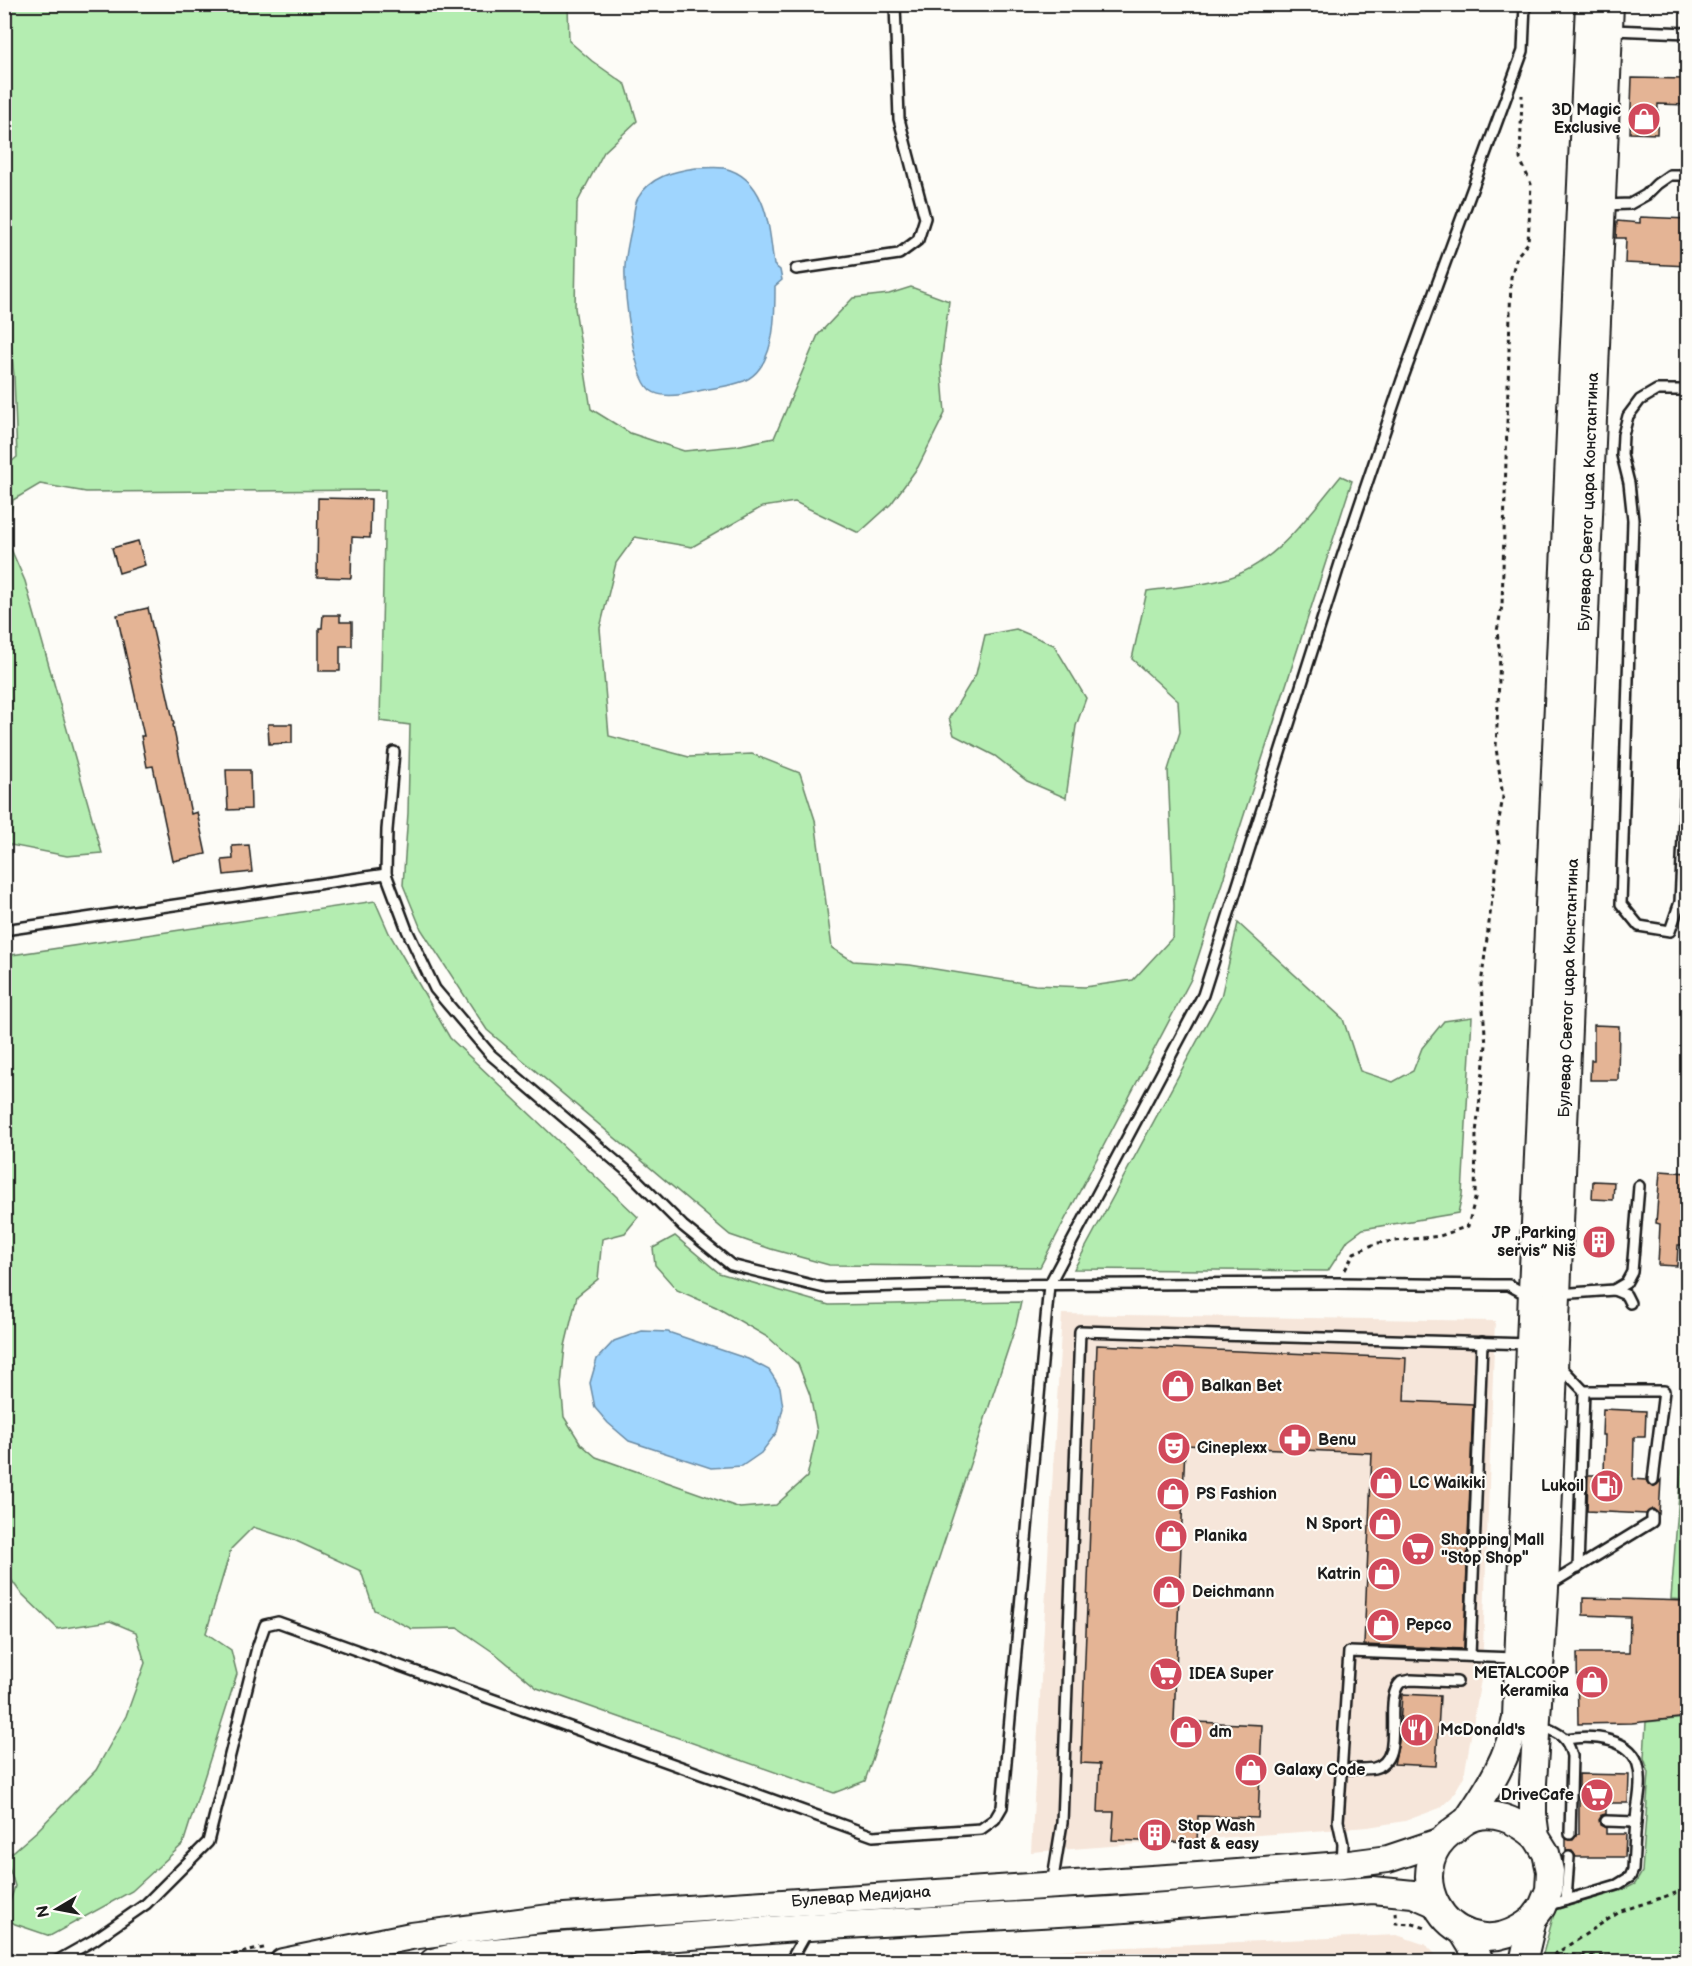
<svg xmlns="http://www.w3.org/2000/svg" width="1692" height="1966" font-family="'Balsamiq Sans',sans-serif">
<rect width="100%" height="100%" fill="#fdfcf7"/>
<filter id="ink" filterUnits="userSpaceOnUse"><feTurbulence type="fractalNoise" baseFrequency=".0167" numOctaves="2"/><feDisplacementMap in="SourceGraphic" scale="12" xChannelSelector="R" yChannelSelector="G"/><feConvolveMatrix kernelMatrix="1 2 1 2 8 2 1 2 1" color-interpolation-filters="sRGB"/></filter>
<g filter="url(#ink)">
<g fill="#f6e6da">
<path d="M1062,1314L1495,1321L1482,1674L1464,1776L1452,1797L1440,1808L1405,1821L1368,1827L1031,1852Z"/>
<path d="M1397,1935L1426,1945L1442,1961H811Z"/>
</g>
<g fill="#b4edb1" stroke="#688466" stroke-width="1.5">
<path d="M5,4L568,5L569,41L592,61L626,85L637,121L604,152L577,203L575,308L591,409L630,433L684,451L736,446L774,438L818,335L853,298L889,294L911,287L949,301L941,364L945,413L918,467L891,504L859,533L795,502L762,507L692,547L635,537L616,563L600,628L609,736L689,757L752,754L800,773L815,820L832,948L853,961L910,965L1035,985L1085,987L1133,980L1173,937L1174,906L1168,770L1180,732L1178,701L1132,659L1147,591C1171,588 1197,586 1221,580C1274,567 1308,516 1341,476L1352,481L1191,979L1040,1267L829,1265L771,1249L730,1235L487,1030L421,929L403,885L408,813L410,725L380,721L385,490L86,492L40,484L13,500L7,540L25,581L102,853L67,856L5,844L4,468L17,457L14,376L4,278Z"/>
<path d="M1016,629L1054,645L1086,698L1076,726L1066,798L1027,781L995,756L954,735L949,718L976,674L985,635Z"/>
<path d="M375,901L389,933L450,1038L638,1217L625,1233L602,1239L598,1279L577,1296L565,1346L561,1385L564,1417L581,1444L596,1457L740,1508L776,1505L807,1477L817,1432L810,1395L798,1364L769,1338L716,1307L677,1290L655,1265L653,1248L675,1236L719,1273L829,1305L1021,1302L1016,1325L865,1781L834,1793L537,1688L496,1654L458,1628L412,1629L374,1610L361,1571L294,1540L253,1527L231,1549L206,1633L231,1650L237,1674L183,1844L132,1891L50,1936L15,1924L5,1917L15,1886L6,1858L37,1831L96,1770L126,1716L145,1663L136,1632L110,1621L58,1629L20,1592L5,1571V956Z"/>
<path d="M1238,923L1343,1019L1360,1071L1393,1082L1413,1071L1422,1048L1444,1021L1472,1017L1462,1195L1458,1213L1363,1229L1348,1240L1328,1271L1074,1269L1221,997Z"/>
<path d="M1687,1390V1600L1671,1599Z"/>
<path d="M1687,1718V1961H1541L1555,1910L1623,1890L1635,1884L1642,1872L1649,1773L1644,1758L1646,1722Z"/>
</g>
<g fill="#9fd5fe" stroke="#6b8ba4" stroke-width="1.5">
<path d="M696,168C705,168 715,167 724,168C768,179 769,229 774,265L780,270L782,280L775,286C775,315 776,367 744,381C729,387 710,388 694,392C682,395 661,399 650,390C632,374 624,290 625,266C626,251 630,235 633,221C634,214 634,204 638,198C650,177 673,171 696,168Z"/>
<path d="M642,1331L668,1332L748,1359L769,1370L780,1387L783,1408L777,1432L761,1453L742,1466L711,1468L629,1441L608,1423L595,1408L590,1383L597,1359L614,1341Z"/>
</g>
<g fill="#e4b495" stroke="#1c1c1c" stroke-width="1.5">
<path d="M1632,78L1687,79V105L1658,104L1657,134L1630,133Z"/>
<path d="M1640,217L1688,219V266L1625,263L1626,238H1616L1617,221L1640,223Z"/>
<path d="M318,498L371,499L370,538L352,537L351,578L317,577Z"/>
<path d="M138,541L145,565L119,573L112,548Z"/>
<path d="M148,608L174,724L173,725L191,814L197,812L206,854L173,861L153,766L147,767L141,736H144L117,615Z"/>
<path d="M323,615H340V622H352V646H340V671H319V628H322Z"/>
<path d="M268,724H292V743L269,744Z"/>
<path d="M226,770H250L251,809L228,810Z"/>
<path d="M249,845L252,872L224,875L222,860L233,859L232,846Z"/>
<path d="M1594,1025L1619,1026L1618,1080H1590L1591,1060H1594Z"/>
<path d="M1660,1171L1688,1173V1211H1686L1683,1245H1678L1677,1266L1658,1265L1660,1224L1656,1223Z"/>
<path d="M1593,1181L1614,1182L1613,1200L1592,1199Z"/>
<path d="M1097,1345L1406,1358L1404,1401L1473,1404L1464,1649L1364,1645L1372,1453L1185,1445L1174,1721L1262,1725L1258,1818L1198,1816L1197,1843L1112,1840L1114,1812H1098L1100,1764L1081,1763Z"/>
<path d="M1603,1409L1646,1411L1645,1437H1634L1633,1479L1646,1480L1649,1485L1653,1487L1658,1484L1661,1480L1659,1514L1653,1509L1646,1514L1587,1511L1588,1475H1604L1605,1435H1602Z"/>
<path d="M1583,1598L1688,1601V1717L1632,1723L1578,1724L1577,1653H1629L1630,1617L1583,1615Z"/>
<path d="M1402,1694L1440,1696L1436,1766L1394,1764L1399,1742Z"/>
<path d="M1579,1774L1629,1775L1628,1803H1606V1814L1602,1815L1599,1820L1600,1825L1606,1828V1834H1626L1625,1857H1576L1572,1851H1566V1839L1573,1840L1577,1834H1579Z"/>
</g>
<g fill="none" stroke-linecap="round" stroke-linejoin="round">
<g stroke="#1c1c1c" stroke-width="14">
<g id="service">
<path d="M1612,30L1688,33"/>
<path d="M1604,205L1630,204L1646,195L1657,184L1670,175H1688"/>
<path d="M796,269L899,254L918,240L925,218L899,119L895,4"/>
<path d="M1688,390H1657L1640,400L1628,416L1623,435L1622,455L1629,483L1633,520L1621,904L1639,926L1670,931L1680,902L1688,733"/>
<path d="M394,752L387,830L386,874L407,930L435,989L491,1055L633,1176L683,1226L731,1265L824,1288L940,1285L1337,1283L1493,1285H1509L1520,1291H1529"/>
<path d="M4,930L386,874"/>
<path d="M1614,1290L1626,1295L1630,1303"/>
<path d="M1558,1294L1614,1290L1626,1283L1632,1272L1639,1186"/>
<path d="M1560,1366L1584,1391H1664L1653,1480"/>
<path d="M1578,1568L1584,1391"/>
<path d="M1549,1585L1652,1522V1516"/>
<path d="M1470,1656L1482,1342"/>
<path d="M1539,1725C1558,1733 1567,1735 1572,1756L1570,1834"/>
<path d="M1340,1769C1351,1768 1364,1770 1374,1768C1408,1760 1381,1700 1401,1682L1411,1680L1457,1682"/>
<path d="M1606,1821L1636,1822"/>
<path d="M1342,1864L1343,1844L1338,1821L1349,1652L1515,1658"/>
<path d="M1056,1883L1054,1872L1062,1823L1080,1331L1530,1344"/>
<path d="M1566,1900L1569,1857"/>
<path d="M1546,1906L1617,1885L1630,1877L1633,1870C1634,1850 1635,1830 1637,1810C1639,1797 1642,1782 1639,1769C1634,1737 1591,1735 1566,1739"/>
<path d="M611,1950L632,1962"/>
<path d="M55,1962L94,1940L146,1904L208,1842L257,1648L265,1625L278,1622L873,1836L981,1829L995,1819L1002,1807L1049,1285L1203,995L1342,557L1402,380L1523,51L1525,4"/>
<path d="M790,1962L808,1930"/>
</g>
</g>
<g stroke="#1c1c1c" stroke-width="30">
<g id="secondary">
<path d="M1467,1820C1489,1788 1509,1757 1516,1718L1532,1291L1589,4"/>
<path d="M1533,1919C1514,1934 1494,1942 1470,1934C1441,1925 1423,1891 1431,1861C1434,1848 1441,1840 1451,1832C1456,1829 1461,1824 1466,1821C1490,1807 1518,1821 1536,1837"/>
<path d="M1462,1931L1481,1962"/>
<path d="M283,1962L411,1936L549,1918L1198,1876L1342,1865L1388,1859L1439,1842"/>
<path d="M433,1962L463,1955L533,1948L809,1927L1112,1910L1373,1890L1413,1894L1434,1903"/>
<path d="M1523,1962L1533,1919L1542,1907L1549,1890L1550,1871L1546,1853L1536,1837L1533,1815V1783L1545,1588L1610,4"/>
</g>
</g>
<g stroke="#1c1c1c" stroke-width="3" stroke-dasharray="4.5 4.5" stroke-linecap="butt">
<path d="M1345,1270L1354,1253L1377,1243L1440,1236L1468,1226L1475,1199L1476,1133L1486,1045L1481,985L1499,845L1497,831L1503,797L1496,748L1500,656L1497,631L1502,606L1511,277L1517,256L1528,243L1531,184L1520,159L1522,95"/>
<path d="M1395,1912L1396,1923L1413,1924L1426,1928"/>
<path d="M1554,1955L1609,1956L1654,1962"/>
<path d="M1546,1960L1621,1911L1688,1889"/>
<path d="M198,1962L268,1947"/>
<path d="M1672,1962L1688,1956"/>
</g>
<use href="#service" stroke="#fdfcf7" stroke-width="9"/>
<use href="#secondary" stroke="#fdfcf7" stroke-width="26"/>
</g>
</g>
<defs>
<g id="shop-disc" transform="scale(1.725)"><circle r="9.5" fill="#d1495b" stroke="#fdfcf7"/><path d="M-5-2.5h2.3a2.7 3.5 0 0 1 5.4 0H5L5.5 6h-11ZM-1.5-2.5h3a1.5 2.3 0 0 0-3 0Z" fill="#fff"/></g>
<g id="building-disc" transform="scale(1.725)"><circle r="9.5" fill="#d1495b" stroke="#fdfcf7"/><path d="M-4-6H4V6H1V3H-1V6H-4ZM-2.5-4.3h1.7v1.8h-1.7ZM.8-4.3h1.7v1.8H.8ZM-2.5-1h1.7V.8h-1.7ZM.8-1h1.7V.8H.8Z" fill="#fff"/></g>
<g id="pharmacy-disc" transform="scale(1.725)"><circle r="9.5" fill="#d1495b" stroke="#fdfcf7"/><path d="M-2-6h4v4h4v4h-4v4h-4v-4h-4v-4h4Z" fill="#fff"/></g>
<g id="theatre-disc" transform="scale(1.725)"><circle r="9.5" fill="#d1495b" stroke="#fdfcf7"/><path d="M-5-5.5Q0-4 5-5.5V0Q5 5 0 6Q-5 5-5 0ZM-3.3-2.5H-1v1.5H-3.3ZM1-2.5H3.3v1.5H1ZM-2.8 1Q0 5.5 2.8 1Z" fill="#fff"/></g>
<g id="fuel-disc" transform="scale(1.725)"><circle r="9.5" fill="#d1495b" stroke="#fdfcf7"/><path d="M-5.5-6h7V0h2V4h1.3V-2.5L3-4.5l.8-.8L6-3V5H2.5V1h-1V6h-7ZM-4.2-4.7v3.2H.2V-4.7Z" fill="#fff"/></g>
<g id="supermarket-disc" transform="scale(1.725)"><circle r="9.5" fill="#d1495b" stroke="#fdfcf7"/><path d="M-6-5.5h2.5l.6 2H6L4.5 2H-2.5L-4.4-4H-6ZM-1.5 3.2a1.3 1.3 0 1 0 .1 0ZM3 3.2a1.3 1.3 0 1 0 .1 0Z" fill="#fff"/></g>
<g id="restaurant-disc" transform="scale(1.725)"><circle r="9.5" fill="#d1495b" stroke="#fdfcf7"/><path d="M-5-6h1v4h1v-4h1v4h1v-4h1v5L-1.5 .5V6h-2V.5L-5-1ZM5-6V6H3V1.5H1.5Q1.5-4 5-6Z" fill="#fff"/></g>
</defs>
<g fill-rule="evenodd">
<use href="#shop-disc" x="1644" y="119"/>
<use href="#building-disc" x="1599" y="1242"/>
<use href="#shop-disc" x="1178" y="1386"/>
<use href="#pharmacy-disc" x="1295" y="1440"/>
<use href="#theatre-disc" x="1174" y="1448"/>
<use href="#shop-disc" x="1386" y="1483"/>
<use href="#fuel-disc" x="1607" y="1486"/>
<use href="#shop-disc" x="1173" y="1494"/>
<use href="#shop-disc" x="1385" y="1524"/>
<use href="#shop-disc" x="1171" y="1536"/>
<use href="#supermarket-disc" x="1418" y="1549"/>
<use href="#shop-disc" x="1384" y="1574"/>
<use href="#shop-disc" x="1169" y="1592"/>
<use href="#shop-disc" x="1383" y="1625"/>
<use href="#supermarket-disc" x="1166" y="1674"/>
<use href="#shop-disc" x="1592" y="1682"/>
<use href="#restaurant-disc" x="1417" y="1730"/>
<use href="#shop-disc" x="1186" y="1732"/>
<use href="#shop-disc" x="1251" y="1770"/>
<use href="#supermarket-disc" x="1597" y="1795"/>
<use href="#building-disc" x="1155" y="1835"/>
</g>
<g text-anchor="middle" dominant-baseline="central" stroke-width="4.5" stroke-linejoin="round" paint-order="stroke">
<g font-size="16" font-weight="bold" fill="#1c1c1c" stroke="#fdfcf7" text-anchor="start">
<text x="1621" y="110" text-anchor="end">3D Magic<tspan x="1621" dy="18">Exclusive</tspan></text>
<text x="1576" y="1233" text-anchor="end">JP „Parking<tspan x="1576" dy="18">servis” Niš</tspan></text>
<text x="1201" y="1386">Balkan Bet</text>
<text x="1318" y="1440">Benu</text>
<text x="1197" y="1448">Cineplexx</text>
<text x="1409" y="1483">LC Waikiki</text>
<text x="1584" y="1486" text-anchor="end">Lukoil</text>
<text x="1196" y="1494">PS Fashion</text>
<text x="1362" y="1524" text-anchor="end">N Sport</text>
<text x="1194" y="1536">Planika</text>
<text x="1441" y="1540">Shopping Mall<tspan x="1441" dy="18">"Stop Shop"</tspan></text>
<text x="1361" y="1574" text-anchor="end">Katrin</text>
<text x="1192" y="1592">Deichmann</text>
<text x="1406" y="1625">Pepco</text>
<text x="1569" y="1673" text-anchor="end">METALCOOP<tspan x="1569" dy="18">Keramika</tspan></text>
<text x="1189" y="1674">IDEA Super</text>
<text x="1440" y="1730">McDonald's</text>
<text x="1209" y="1732">dm</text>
<text x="1274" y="1770">Galaxy Code</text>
<text x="1574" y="1795" text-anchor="end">DriveCafe</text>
<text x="1178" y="1826">Stop Wash<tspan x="1178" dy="18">fast &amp; easy</tspan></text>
</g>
<g font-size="16" fill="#1c1c1c" stroke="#fdfcf7">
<text transform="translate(1589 502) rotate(-88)">Булевар Светог цара Константина</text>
<text transform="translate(1569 988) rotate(-88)">Булевар Светог цара Константина</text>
<text transform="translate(861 1897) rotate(-4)">Булевар Медијана</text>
</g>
</g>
<rect width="1692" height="1966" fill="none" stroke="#fdfcf7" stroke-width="24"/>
<rect x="12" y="12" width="1668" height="1942" fill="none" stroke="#1c1c1c" stroke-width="2" filter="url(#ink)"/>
<g transform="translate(57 1909) rotate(260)" stroke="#fdfcf7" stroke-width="4.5" paint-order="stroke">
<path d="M0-4.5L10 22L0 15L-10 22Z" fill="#1c1c1c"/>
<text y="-9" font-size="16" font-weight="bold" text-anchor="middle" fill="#1c1c1c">N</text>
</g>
</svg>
